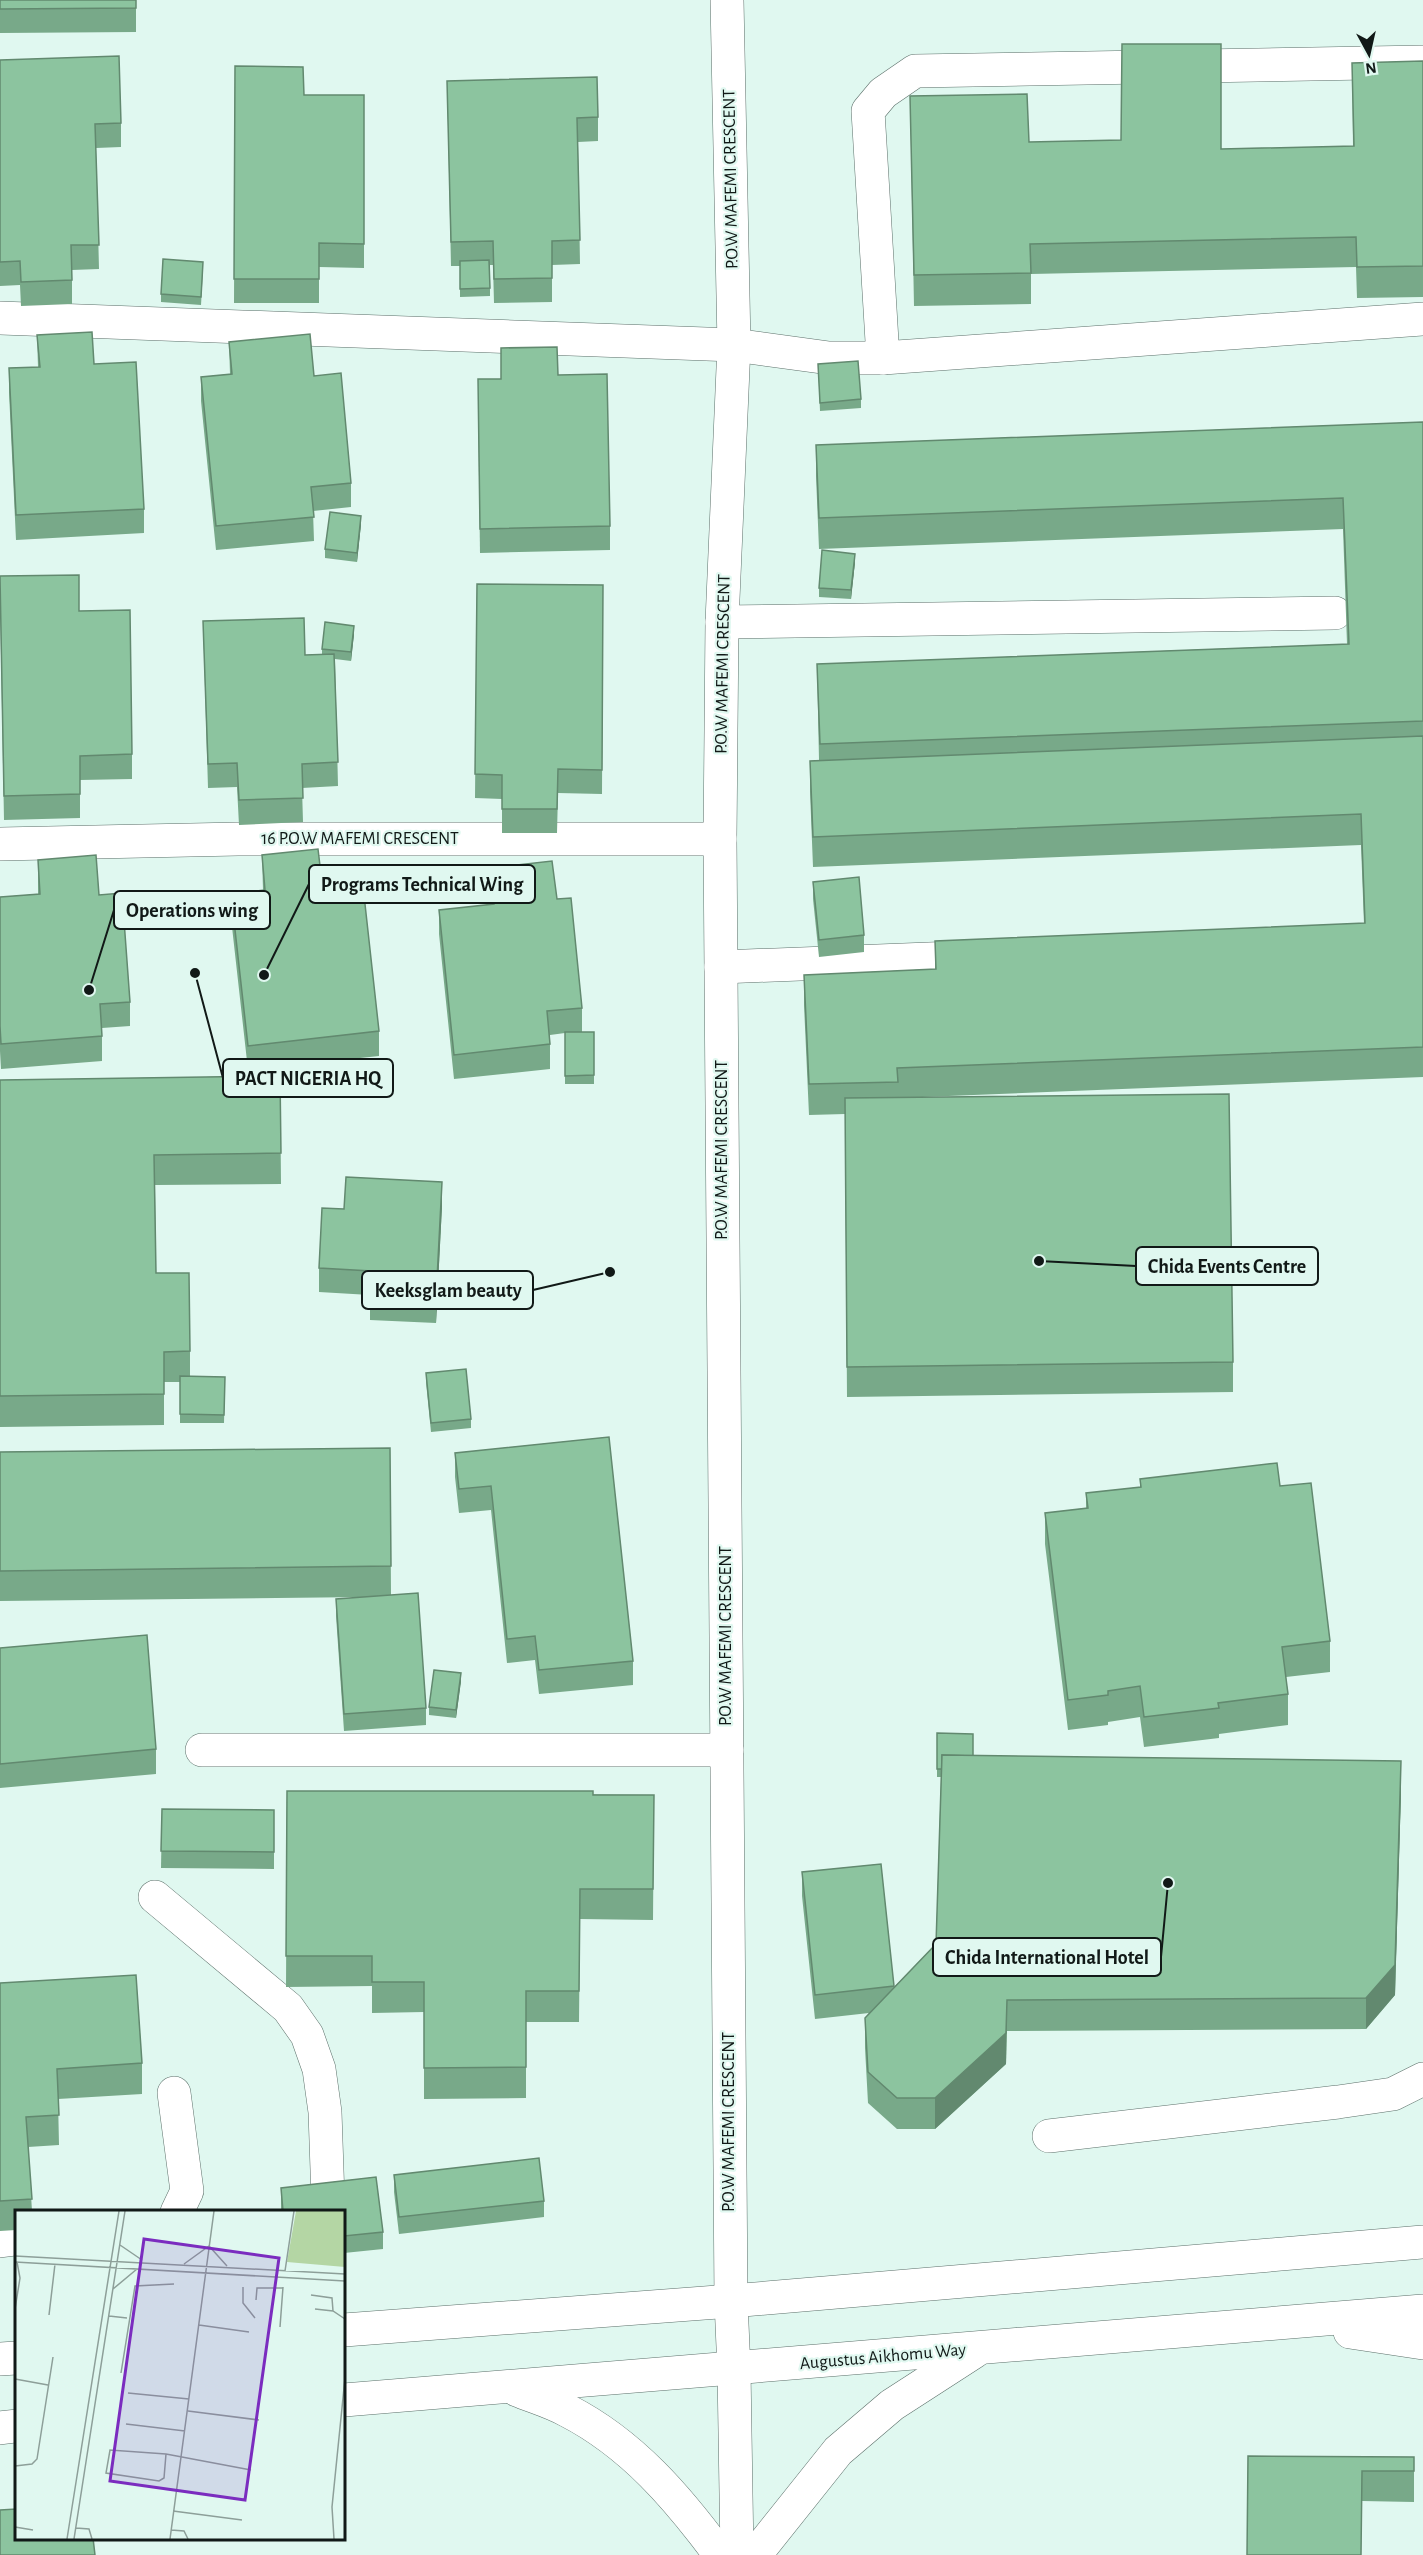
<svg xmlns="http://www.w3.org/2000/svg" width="1423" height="2555" font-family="'Alegreya Sans',sans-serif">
<rect width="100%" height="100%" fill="#e0f8f0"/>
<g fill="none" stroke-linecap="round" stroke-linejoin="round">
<g stroke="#5c706a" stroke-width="34">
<g id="minor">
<path d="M727,0L734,345L722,622L720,839L731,2301L734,2370L737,2555"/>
<path d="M0,318L734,345L829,358H883L1423,319"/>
<path d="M883,358L868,111L883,93L915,71L1423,62"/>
<path d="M722,622L1335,613"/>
<path d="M0,844L238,839H720"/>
<path d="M721,967L980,957"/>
<path d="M202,1750H727"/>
<path d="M155,1897L288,2008L307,2035L319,2069L325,2112L328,2199"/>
<path d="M174,2093L187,2191L177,2212"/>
<path d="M1049,2136L1338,2102L1393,2094L1423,2079"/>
<path d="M0,2241L16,2239"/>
<path d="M344,2330L731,2301L1423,2242"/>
<path d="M1350,2332L1423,2343"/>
<path d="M0,2359L16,2358"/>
<path d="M517,2390C534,2397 552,2402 568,2411C632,2444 678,2498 720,2555"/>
<path d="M344,2400L1423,2311"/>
<path d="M0,2428L16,2426"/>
<path d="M755,2555L838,2451L892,2405L974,2352"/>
</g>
</g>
<use href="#minor" stroke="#fff" stroke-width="33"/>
</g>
<g fill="#78a989">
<path d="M0,0H136V32L0,33Z"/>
<path d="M0,60L121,123V147L96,148L99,269L72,270V304L21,306L20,285L0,286Z"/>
<path d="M1423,61V297L1357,298L1356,267L1031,274V304L914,306L910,96L1029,142L1221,149L1353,146L1352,63Z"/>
<path d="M235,66L304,95H364V268L319,267V303H234Z"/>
<path d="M447,81L598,117V141L578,142L580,264L552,265V302L494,303L493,265H490V296L460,297V266H451Z"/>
<path d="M203,270L201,305L161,302V294Z"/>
<path d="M37,335L94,364L144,509V533L16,540L9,392V368L38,367Z"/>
<path d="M229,342L314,376L351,483V507L313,511L314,541L216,550L201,401V377L230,374Z"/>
<path d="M818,364L861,399V408L820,411Z"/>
<path d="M558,375L610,526V550L480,553L478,403L501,379Z"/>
<path d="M1423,422V1077L923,1097L1233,1362V1392L847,1397L845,1114L809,1115L804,1005V975L935,969V941L1364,924L1361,845L813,867L810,791V761L819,760L817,664L1347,644L1343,529L819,549L816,476V445Z"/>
<path d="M361,524L357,562L325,558V549Z"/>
<path d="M855,562L851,599L819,597V588Z"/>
<path d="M477,584L603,585L602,794L558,793L557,833H502V799L475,798Z"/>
<path d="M0,600L79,611L132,754V779L80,780V818L4,820Z"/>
<path d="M203,621L305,655L322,654V649L354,634L351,661L335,659L338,786L302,788L303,822L239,825L237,787L208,788Z"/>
<path d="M262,855L323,891L379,1031V1056L248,1070L231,918V894L263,890Z"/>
<path d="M38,860L99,895L130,1002V1026L102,1028V1061L1,1069L0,1051V897L38,894Z"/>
<path d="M490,868L557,899L582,1008V1032H594V1084H565V1033L550,1035V1069L454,1079L439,934V910L491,905L490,892Z"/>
<path d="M813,882L864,935V952L819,957L813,899Z"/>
<path d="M280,1076L281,1184L155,1185L156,1273L190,1351V1376L225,1377L224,1423H180V1382H164V1425L0,1427V1080Z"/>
<path d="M442,1206L436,1323L370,1320V1295L319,1292V1268L344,1209Z"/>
<path d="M426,1373L471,1419V1428L431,1432L426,1382Z"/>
<path d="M609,1437L633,1661V1685L539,1694L535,1660L507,1663L491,1510L459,1513L455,1477V1453Z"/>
<path d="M390,1448L391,1595L426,1708V1725L344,1731L336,1616V1599L366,1597L0,1601V1452Z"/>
<path d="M1140,1479L1280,1486L1330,1641V1672L1286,1677L1288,1694V1725L1219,1734V1738L1144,1747L1140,1717L1108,1722V1725L1068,1730L1045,1544V1513L1086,1508V1493L1140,1487Z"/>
<path d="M0,1648L156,1749V1774L0,1788Z"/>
<path d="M461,1681L456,1718L429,1715V1707Z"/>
<path d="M937,1733L973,1756L1401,1792L1395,1995L1366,2029L1007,2031L1006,2064L935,2129H897L868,2103L865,2048V2018L869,2013L815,2019L802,1896V1872L881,1864L894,1987L936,1944L941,1777H937Z"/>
<path d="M287,1791L654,1795L653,1920L580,1919L579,2022H526V2098L424,2099V2012L372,2013V1986L286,1987Z"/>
<path d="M162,1809L274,1810V1869L161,1868Z"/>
<path d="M0,1983L142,2063V2094L58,2099L59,2145L28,2147L32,2211H16V2230L0,2231Z"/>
<path d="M394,2175L544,2201V2217L399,2234L394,2192Z"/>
<path d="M376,2177L383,2232V2249L344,2253V2211H281V2188Z"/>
<path d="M1248,2456L1414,2457V2502L1362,2501Z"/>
</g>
<g fill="#62896f">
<path d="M361,516V524L357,562V553Z"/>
<path d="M855,554V562L851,599V590Z"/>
<path d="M354,626V634L351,661V652Z"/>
<path d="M442,1182V1206L436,1323V1299Z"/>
<path d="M461,1673V1681L456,1718V1710Z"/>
<path d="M1401,1761V1792L1395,1995L1366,2029V1998Z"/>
<path d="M1007,2000L1006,2064L935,2129V2098Z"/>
</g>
<g fill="#8cc49f" stroke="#62896f" stroke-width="1.5">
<path d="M0,0H136V8L0,9Z"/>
<path d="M1122,44H1221V149L1354,146L1352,63L1423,61V266L1357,267L1356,237L1030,244L1031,273L914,275L910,96L1027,94L1029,142L1121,140Z"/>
<path d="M119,56L121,123L95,124L99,245H71L72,280L21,282L20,261L0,262V60Z"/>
<path d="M235,66L303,67L304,95H364V244L319,243V279H234Z"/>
<path d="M597,77L598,117L577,118L580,240L552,241V278L494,279L493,241L451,242L447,81Z"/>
<path d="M163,259L203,262L201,297L161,294Z"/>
<path d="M489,260L490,288L460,289V261Z"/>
<path d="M92,332L94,364L136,362L144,509L16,515L9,368L40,367L37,335Z"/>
<path d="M310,334L314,376L341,373L351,483L311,487L314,517L216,526L201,377L232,374L229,342Z"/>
<path d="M557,347L558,375L607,374L610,526L480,529L478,379H501V348Z"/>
<path d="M858,361L861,399L820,403L818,364Z"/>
<path d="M1423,422V721L820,744L817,664L1349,644L1343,498L819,518L816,445Z"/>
<path d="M330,512L361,516L357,553L325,549Z"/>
<path d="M822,550L855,554L851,590L819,588Z"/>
<path d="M79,575V611L130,610L132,754L80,756V794L4,796L0,576Z"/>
<path d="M477,584L603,585L602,770L558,769L557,809H502V775L475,774Z"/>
<path d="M304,618L305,655L334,654L338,762L302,764L303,798L239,800L237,763L208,764L203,621Z"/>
<path d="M325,622L354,626L351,652L322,649Z"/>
<path d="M1423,736V1047L897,1068L898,1082L809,1084L804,975L936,969L935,941L1365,923L1361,814L813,837L810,761Z"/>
<path d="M318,849L323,891L363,886L379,1031L248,1046L231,894L265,890L262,855Z"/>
<path d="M96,855L99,895L122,893L130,1002L100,1004L102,1036L1,1044L0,1026V897L40,894L38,860Z"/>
<path d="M552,861L557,899L571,898L582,1008L547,1011L550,1044L454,1055L439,910L494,904L490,868Z"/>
<path d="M859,877L864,935L819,940L813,882Z"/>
<path d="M565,1032H594V1075L565,1076Z"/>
<path d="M280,1076L281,1153L154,1155L156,1273H189L190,1351L164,1352V1394L0,1396V1080Z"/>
<path d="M1229,1094L1233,1362L847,1367L845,1098Z"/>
<path d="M346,1177L442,1182L436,1299L370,1296L371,1271L319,1268L322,1208L344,1209Z"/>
<path d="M466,1369L471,1419L431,1423L426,1373Z"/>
<path d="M180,1376L225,1377L224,1415L180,1414Z"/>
<path d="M609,1437L633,1661L539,1670L535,1636L507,1639L491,1486L459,1489L455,1453Z"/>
<path d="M390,1448L391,1566L0,1571V1452Z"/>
<path d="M1277,1463L1280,1486L1311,1483L1330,1641L1282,1647L1288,1694L1218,1703L1219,1708L1144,1717L1140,1686L1108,1691V1695L1068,1700L1045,1513L1088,1508L1086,1493L1141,1487L1140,1479Z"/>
<path d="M418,1593L426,1708L344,1714L336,1599Z"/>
<path d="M147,1635L156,1749L0,1764V1648Z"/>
<path d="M434,1670L461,1673L456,1710L429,1707Z"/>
<path d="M937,1733L973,1734V1756L942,1755V1769H937Z"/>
<path d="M942,1755L1401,1761L1395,1965L1366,1998L1007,2000L1006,2033L935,2098H897L868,2072L865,2018L936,1944Z"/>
<path d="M287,1791H593V1795H654L653,1889H580L579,1991H526V2067L424,2068V1982H372V1956H286Z"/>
<path d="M162,1809L274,1810V1852L161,1851Z"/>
<path d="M881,1864L894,1986L815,1995L802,1872Z"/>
<path d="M136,1975L142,2063L57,2069L59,2115L26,2117L32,2199L0,2201V1983Z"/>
<path d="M539,2158L544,2201L399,2217L394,2175Z"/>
<path d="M376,2177L383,2232L344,2236V2211H283L281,2188Z"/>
<path d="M1248,2456L1414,2457V2471H1362L1361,2555H1247Z"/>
<path d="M16,2509V2538H93L95,2555H0V2510Z"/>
</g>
<g text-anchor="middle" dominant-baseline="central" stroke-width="4.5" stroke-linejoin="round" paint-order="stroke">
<g font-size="18" fill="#111917" stroke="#e0f8f0">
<text transform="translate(731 179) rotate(-91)">P.O.W MAFEMI CRESCENT</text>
<text transform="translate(723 664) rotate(-89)">P.O.W MAFEMI CRESCENT</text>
<text x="360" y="839">16 P.O.W MAFEMI CRESCENT</text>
<text transform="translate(722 1150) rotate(-90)">P.O.W MAFEMI CRESCENT</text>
<text transform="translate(726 1636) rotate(-90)">P.O.W MAFEMI CRESCENT</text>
<text transform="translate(729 2122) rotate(-90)">P.O.W MAFEMI CRESCENT</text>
<text transform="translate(883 2357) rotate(-5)">Augustus Aikhomu Way</text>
</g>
</g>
<g transform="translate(15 2210)">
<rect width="330" height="330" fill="#e0f8f0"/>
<path d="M281,1H330V57L272,52Z" fill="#b4d6a4"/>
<path fill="none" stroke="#8d9f99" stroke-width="1.5" d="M105,35L127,50M0,46L330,64M0,52L330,71M169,54L194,36L212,56M270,61L279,1M228,77V93L240,108M98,79L122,59M296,85L317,88L318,101M241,90L242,78H268M0,99L5,68L2,52M300,99L318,101L330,109M34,105L40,54M94,106L112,108M184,115L234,122M265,117L268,77M106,163L120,76L159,74M0,169L33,175M113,183L174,189M173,201L244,210M111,214L170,221M151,244L149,268L144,271L91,263L95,240L151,244L236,260M0,256L17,254L22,249L38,147M158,301L227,310M0,317L18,320M61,318L74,319L77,329M156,320L169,321L173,329M52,329L104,1M59,329L110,1M155,329L199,1M319,329L317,297L330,168"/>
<path fill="#7b2cbf" fill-opacity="0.15" stroke="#7b2cbf" stroke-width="3" d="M129,29L264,48L230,290L95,271Z"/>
<rect width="330" height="330" fill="none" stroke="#111917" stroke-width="3"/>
</g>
<path fill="none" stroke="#111917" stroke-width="2" d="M264 975L309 884M89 990L114 910M195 973L223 1078M1039 1261L1136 1266M610 1272L533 1290M1168 1883L1161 1957"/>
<g fill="#111917" stroke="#e0f8f0" stroke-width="2">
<circle cx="264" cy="975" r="6"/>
<circle cx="89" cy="990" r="6"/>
<circle cx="195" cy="973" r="6"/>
<circle cx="1039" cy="1261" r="6"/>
<circle cx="610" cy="1272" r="6"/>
<circle cx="1168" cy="1883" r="6"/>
</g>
<g fill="#e0f8f0" stroke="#111917" stroke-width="2">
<rect x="309" y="865" width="226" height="38" rx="6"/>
<rect x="114" y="891" width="156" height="38" rx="6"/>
<rect x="223" y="1059" width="170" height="38" rx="6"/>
<rect x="1136" y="1247" width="182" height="38" rx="6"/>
<rect x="362" y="1271" width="171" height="38" rx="6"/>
<rect x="933" y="1938" width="228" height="38" rx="6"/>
</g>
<g font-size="20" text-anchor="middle" font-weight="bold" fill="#111917">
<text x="422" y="891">Programs Technical Wing</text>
<text x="192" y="917">Operations wing</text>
<text x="308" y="1085">PACT NIGERIA HQ</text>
<text x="1227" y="1273">Chida Events Centre</text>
<text x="448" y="1297">Keeksglam beauty</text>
<text x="1047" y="1964">Chida International Hotel</text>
</g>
<g transform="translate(1369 54) rotate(172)" stroke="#e0f8f0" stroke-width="4.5" paint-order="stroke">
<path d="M0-4.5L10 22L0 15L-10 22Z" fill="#111917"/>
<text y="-9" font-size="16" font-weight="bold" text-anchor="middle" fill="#111917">N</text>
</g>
</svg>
